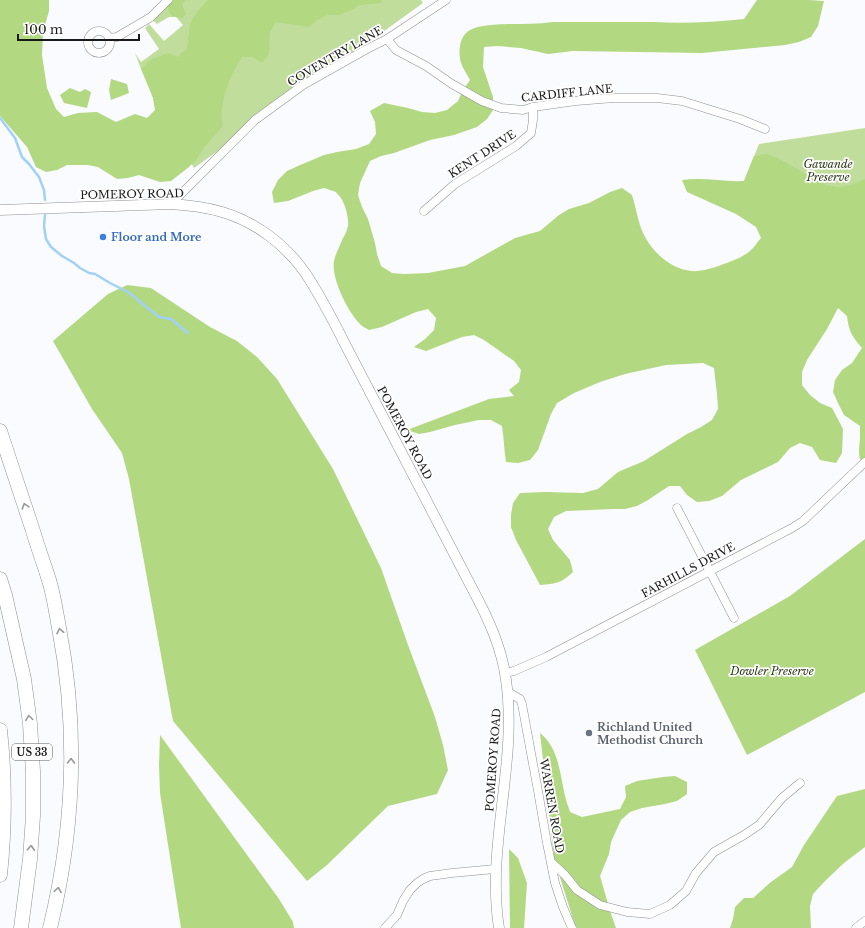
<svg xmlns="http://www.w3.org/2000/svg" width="865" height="928" font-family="'Libre Baskerville',serif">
<rect width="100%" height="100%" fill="#fafbfe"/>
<g fill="#c0dd9c">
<path d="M174,0H421L423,3L194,168L141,69L135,53L141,62L159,49L145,28L149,24L164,41L183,25L176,17H169L157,24L152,19Z"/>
<path d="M865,128V225L744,181L759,144Z"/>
</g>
<g fill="#b2d881">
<path d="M0,0H49V11L43,32L42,55L47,88L56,109L64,117L78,113L97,112L116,122L135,114L147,118L155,110L153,98L141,69L150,60L168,53L179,57L181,53L187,49L190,24L196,13L208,0H382L381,3L359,5L350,11L339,15H328L317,20L309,27L276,22L270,32L269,54L262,63L253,57H242C232,72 223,92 222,110C221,116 222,121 223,126L203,149L197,159L189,167L171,181L160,182L139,175L128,178L117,179L98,167L88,165H67L57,170L46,172L36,167L27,147L0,116Z"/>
<path d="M172,0H185L182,4L186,14L182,18L172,16L169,12L166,4Z"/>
<path d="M757,0H809L824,1L818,26L811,37L799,42L785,45L702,53L573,51L548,54L521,48L497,46L484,47L483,67L493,97V110L487,119L477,127L454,135L430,140L394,153L381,156L370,161L360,183L358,195L362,207L368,219L375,243L377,254L381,266L392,273L404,274L428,273L465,266L515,238L540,231L559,215L569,209L589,203L610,192L622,188L632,195C636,207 638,222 643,233C652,252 670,269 692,271C698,272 715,268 721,265C732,261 745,257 753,248C756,245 758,241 761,238L756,227L736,214L687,192L682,180C703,177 723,182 744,181L754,156L766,154L778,158L802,172L826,185L838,187L851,185L865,179V467C857,458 859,451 860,439C860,435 860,431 860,426L844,415L838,403L833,392L835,380L842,370L852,363L862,348C852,336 849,332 847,316L838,308L827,329L807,360L802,372V385L810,395L820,403L832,408L843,429L842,453L836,463L820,460L812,447L800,443L790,448L778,462L741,480L722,496L709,501L697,502L687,495L680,486H669L648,500L637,506L625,509H613L566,511L554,517L548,529L553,540L570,560L573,572C561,583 556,584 540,585L516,540L511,527V515L513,503L520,493L546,492L583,493L598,489L618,472L644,461L687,434L701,427L712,420L718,409L717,394L714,368L703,363L666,365L625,374L600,382L574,393L557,403L551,414L538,450L530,460L518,463L506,462C504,450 504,438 502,426L491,420H479L455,425L430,432L419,434L407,430L489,399L514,396L509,390L519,382L521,370L514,361L484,340L474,335L462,337L426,351L414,347L425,339L434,330L436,318L428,309L416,312L382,327L369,330C366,328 361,326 359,323C347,310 331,278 334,261C336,252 340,246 343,238C345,235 347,230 348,226C349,221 346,207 343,202C342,198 338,195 336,192L324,188L313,191L288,201L274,203L272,192L278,180L287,171L298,166L324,155L337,152L356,149L369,144L376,134L375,122L370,111L384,103L408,108L422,112L435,113L447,110L458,101L463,90L470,80C467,74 463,69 461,63C458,52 459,36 470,30C477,26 484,26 491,25C512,23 532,25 553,22H654C684,24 714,22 744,19Z"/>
<path d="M111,79L127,84L129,93L111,100L109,90Z"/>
<path d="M70,88L80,92L85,89L91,92L87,108L64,103L60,95Z"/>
<path d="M127,285L151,288L210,327L237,341L257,357L277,379L333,469L381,568L408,645L435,717L443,745L448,770L437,794L388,806L327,865L307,881L173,721L129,479L122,453L92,409L53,341L108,294Z"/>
<path d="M865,539V692L747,755L695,650L790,596Z"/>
<path d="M540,733C560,749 560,777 566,800C567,804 569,808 570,812L582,817L620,809L626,797L625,786L637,781L663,777L675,776L687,782V794L677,801L665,804L642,808L630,812L621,820L611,842L609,854L600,876L611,914L616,928H577L574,922L554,858Z"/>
<path d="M160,735L279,899L293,922L294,928H181L160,793L159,765Z"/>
<path d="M865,789V847L844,863L825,881L813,894L810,906L811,928H730L733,919L735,907L744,898H753L771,882L792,867L804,845L837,796Z"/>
<path d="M509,849L518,858L527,883L524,928H510Z"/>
</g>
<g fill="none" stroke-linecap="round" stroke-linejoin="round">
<g stroke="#a2d1f7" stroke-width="2.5">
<path d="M0,118L15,138L22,157L29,164L39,177L44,190L45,200"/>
<path d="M45,215L44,226L46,239L51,247L62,256L74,263L80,268L89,273L95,274L110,283L128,292L159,317L171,319L188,333"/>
</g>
<g stroke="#8f9093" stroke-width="9">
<g id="minor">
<circle cx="99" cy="42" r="11"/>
<path d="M110,38L117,37L151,17L168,0"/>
<path d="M387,39L396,50L426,66L452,84L482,101L501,108L523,110L533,107L576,101L614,98H657L682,101L740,119L765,129"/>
<path d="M171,204L255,120L303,85L367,49L387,39L446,0"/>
<path d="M424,211L455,184L516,146L531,133L533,120V107"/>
<path d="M677,508L734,618"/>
<path d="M505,673L514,671L546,657L792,528L803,521L865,462"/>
<path d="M508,692L520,699L522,704L538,791L547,843L555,883L563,907L572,928"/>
<path d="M551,862L565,875L577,890L600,905L627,912L650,914L670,905L686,891L696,873L714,852L744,835L759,825L782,798L800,783"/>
<path d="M385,928L397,915L403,901L410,890L417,883L423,879L430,876L452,873L495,869"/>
<path d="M856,928L865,921"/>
</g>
</g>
<g stroke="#8f9093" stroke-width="11">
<path id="tertiary" d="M0,210L171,204C188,205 205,207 222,212C256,222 286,245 306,274C321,297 334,322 346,346L473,590C488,618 502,648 506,680C518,763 486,845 499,928"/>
</g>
<g stroke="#8f9093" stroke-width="15">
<g id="motorway">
<path d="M0,431C11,464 22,498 33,531C38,548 44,564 49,580C54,596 56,612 59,628C78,727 74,830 50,928"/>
<path d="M0,579L5,595L24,679L30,724L33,771V816L30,859L21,928"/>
<path d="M0,730C5,777 5,828 0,875"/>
</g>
</g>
<use href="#minor" stroke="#fff" stroke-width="8"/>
<use href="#tertiary" stroke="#fff" stroke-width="10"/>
<use href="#motorway" stroke="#fff" stroke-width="14"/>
</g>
<defs><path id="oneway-chevron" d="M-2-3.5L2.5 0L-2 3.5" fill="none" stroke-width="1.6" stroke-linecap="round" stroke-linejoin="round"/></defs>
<g stroke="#989898">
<use href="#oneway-chevron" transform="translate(25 506) rotate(-108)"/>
<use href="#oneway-chevron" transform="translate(60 631) rotate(-101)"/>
<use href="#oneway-chevron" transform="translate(29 718) rotate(-98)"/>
<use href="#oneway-chevron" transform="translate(71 761) rotate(-89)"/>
<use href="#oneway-chevron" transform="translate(31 848) rotate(-86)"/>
<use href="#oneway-chevron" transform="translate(58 890) rotate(-81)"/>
</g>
<circle fill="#3f7fe0" stroke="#fff" stroke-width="1.5" cx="103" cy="237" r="4"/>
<circle fill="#6b7280" stroke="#fff" stroke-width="1.5" cx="589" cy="733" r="4"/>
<g text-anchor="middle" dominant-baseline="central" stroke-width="3.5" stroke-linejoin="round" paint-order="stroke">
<rect fill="#fff" stroke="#5e5e5f" stroke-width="1" x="12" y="744" width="40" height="16" rx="3"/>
<g font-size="10" font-weight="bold" fill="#19191a">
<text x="32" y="752">US 33</text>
</g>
<g font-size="11" fill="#19191a" stroke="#fff">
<text transform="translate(335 56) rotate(-30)">COVENTRY LANE</text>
<text transform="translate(567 93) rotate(-6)">CARDIFF LANE</text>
<text transform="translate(482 154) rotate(-33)">KENT DRIVE</text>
<text transform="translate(132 194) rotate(-1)">POMEROY ROAD</text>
<text transform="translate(405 433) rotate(62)">POMEROY ROAD</text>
<text transform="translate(688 570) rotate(-28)">FARHILLS DRIVE</text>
<text transform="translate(493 760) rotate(-86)">POMEROY ROAD</text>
<text transform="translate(552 806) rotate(80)">WARREN ROAD</text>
</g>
<g font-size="11" font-style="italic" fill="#2b3a16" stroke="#fff">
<text x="828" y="164">Gawande<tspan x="828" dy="13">Preserve</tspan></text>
<text x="772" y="671">Dowler Preserve</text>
</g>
<g font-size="11" font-weight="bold" fill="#366cbe" stroke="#fff" text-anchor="start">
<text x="111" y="237">Floor and More</text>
</g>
<g font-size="11" font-weight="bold" fill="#5b616d" stroke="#fff" text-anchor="start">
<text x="597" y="727">Richland United<tspan x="597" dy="13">Methodist Church</tspan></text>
</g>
</g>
<path d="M18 34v6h121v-6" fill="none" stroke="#19191a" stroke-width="2"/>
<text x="24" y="34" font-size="12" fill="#19191a" stroke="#ffffff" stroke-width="3" paint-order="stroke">100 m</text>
</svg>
